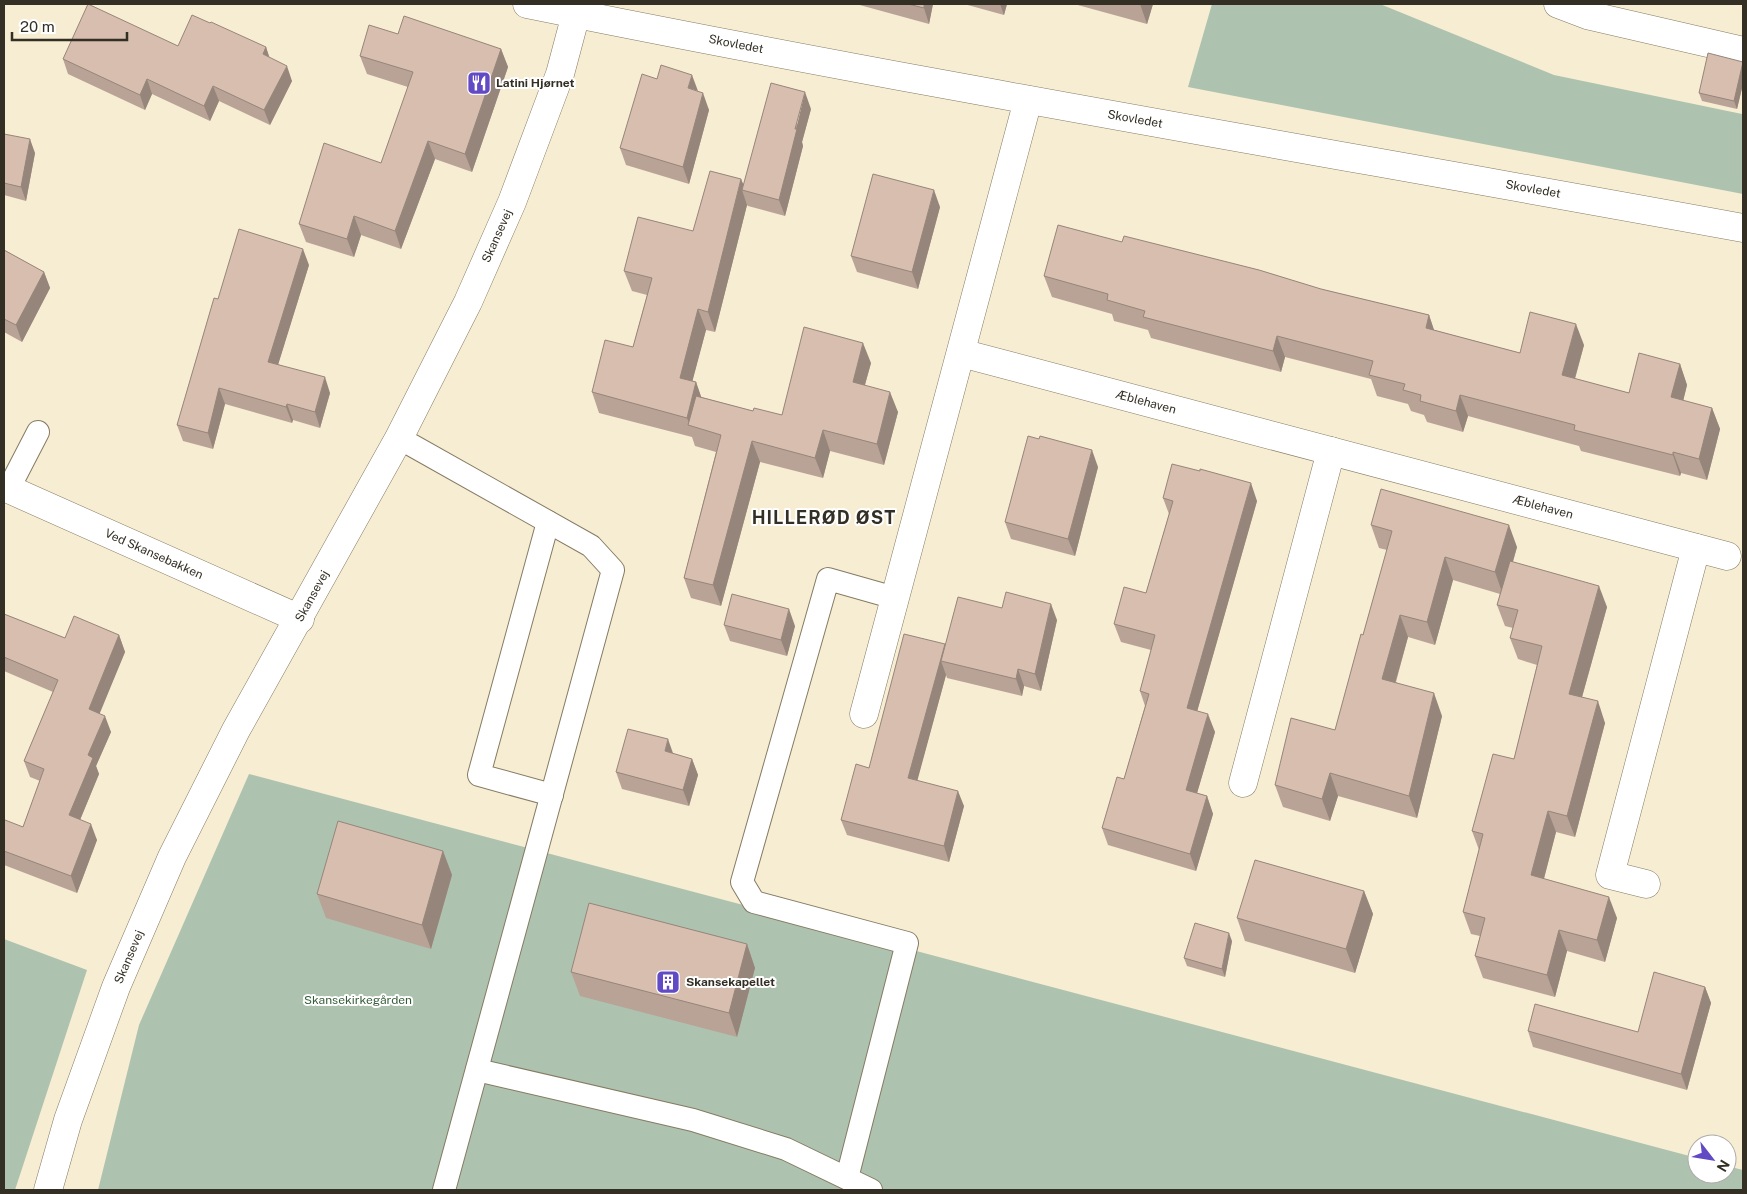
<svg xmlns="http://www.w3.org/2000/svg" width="1747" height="1194" font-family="'Public Sans',sans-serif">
<rect width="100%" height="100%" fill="#f7edd2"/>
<g fill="#adc3af">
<path d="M1212,4H1380L1554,75L1742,114L1743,110V194L1188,87Z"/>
<path d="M249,774L1697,1158V1174H1727V1166L1743,1170V1190H98L139,1025Z"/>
<path d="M4,939L87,970L15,1190H4Z"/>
</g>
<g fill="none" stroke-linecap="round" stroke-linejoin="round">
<g stroke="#857b63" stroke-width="24">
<g id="service">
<path d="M399,438L591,546L613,570L444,1190"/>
<path d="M8,490L38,432"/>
<path d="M548,522L479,775L552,795"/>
<path d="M477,1070L693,1120L786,1149L871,1190"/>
<path d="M847,1178L907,943L754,902L742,882L828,579L895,598"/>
</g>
</g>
<g stroke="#857b63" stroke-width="29">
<g id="minor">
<path d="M1558,4L1587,15L1743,51"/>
<path d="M961,353L1727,556"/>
<path d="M4,487L300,619"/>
<path d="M864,714L1028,100"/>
<path d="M1243,783L1331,451"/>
<path d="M1646,884L1610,875L1696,548"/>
<path d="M48,1190L68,1120L116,987L172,857L236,730L399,438L468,302L512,202L560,74L576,14"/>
</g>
</g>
<g stroke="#857b63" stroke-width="29">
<path id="tertiary" d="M527,4C931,86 1338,154 1743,228"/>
</g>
<use href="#service" stroke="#fff" stroke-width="22"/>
<use href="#minor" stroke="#fff" stroke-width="28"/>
<use href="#tertiary" stroke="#fff" stroke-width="28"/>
</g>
<g fill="#b9a396">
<path d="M856,4H933L929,24Z"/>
<path d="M964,4H1007L1004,15Z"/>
<path d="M1074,4H1153L1147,24Z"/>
<path d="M398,34L501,49L508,67L472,172L435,159L401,249L361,235L354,257L306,242L299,224L381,163L408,87L367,74L360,56Z"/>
<path d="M178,46L266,47L269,57L292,81L270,125L219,101L210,121L152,94L145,110L68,74L63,59Z"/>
<path d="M1743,62V84L1737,109L1702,101L1699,93Z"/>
<path d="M698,91L709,110L689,184L626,165L620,148Z"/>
<path d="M811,109L802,142L803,146L785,216L748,206L747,205L715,332L706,330L692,381L696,382L701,397L753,411L782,415L871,363L865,385L898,412L884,465L830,451L823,478L760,462L721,606L691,598L684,578L716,452L695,446L692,437L599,413L592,392L633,347L647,295L632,291L624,271L693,231L741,179L743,184Z"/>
<path d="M4,134L35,153L26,201L4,195Z"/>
<path d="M940,207L918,289L857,272L851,256Z"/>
<path d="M1122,242L1321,289L1429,315L1434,330L1520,353L1584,345L1575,379L1629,393L1680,364L1687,385L1683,401L1712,408L1720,429L1707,480L1681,473L1680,476L1581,451L1579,446L1468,416L1463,432L1427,422L1424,415L1411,411L1408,404L1377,396L1371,379L1285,357L1281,372L1151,338L1148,330L1114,321L1112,314L1052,297L1044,276Z"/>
<path d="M4,250L44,272L50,288L22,342L4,332Z"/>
<path d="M309,265L278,364L330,393L320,428L293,420L292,423L225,404L213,449L183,441L177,425L218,299Z"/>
<path d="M1098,467L1075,556L1011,539L1005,522Z"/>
<path d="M1163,498L1257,501L1197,711L1215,732L1197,793L1207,796L1213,814L1196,871L1108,845L1102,828L1124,779L1145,706L1140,691L1151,650L1121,642L1114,624L1146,593L1169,514Z"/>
<path d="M1371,525L1517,547L1513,562L1607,607L1582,697L1605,723L1575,837L1556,832L1544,879L1617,918L1605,962L1567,951L1555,997L1483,978L1475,956L1480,936L1471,934L1463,912L1479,850L1472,831L1514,759L1537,665L1518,659L1510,638L1513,628L1505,626L1497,605L1500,594L1453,580L1435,645L1408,637L1396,682L1442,716L1417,818L1338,796L1330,821L1283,807L1275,785L1335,730L1363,635L1387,550L1379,548Z"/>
<path d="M4,614L65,638L119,635L125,652L99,713L111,732L96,766L99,774L80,820L97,840L77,893L4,865V823L23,827L40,781L30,777L24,761L53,692L4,671Z"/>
<path d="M1057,620L1041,691L1024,686L1022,696L947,678L946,675L917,780L964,806L949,862L847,835L841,820L869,768L945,644Z"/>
<path d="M724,625L795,626L787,656L730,641Z"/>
<path d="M673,754L692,759L698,775L689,806L622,789L616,772Z"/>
<path d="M443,851L452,875L431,949L326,918L317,894Z"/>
<path d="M1364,891L1373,914L1355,973L1245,941L1237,918Z"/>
<path d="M1232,941L1225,977L1187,966L1184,958Z"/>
<path d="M747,944L755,968L737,1037L580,996L571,972Z"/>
<path d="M1705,987L1711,1003L1687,1090L1533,1047L1528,1031L1638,1032Z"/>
</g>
<g fill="#96857a">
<path d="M924,4H933L929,24L924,8Z"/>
<path d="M1000,4H1007L1004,15Z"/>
<path d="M1140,4H1153L1147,24Z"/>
<path d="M266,47L271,62L263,54Z"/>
<path d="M501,49L508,67L472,172L465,154Z"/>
<path d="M1743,62V84L1737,109L1734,101Z"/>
<path d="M287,66L292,81L270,125L264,110Z"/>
<path d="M692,75L698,91L688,88Z"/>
<path d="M147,79L152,94L145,110L140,95Z"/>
<path d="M213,86L219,101L210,121L204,106Z"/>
<path d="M805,92L811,109L802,142L803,146L785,216L779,200Z"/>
<path d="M703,93L709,110L689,184L683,167Z"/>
<path d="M30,139L35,153L26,201L21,187Z"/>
<path d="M428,141L435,159L401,249L395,231Z"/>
<path d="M741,179L746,191L742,190L747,205L715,332L708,312Z"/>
<path d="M934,190L940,207L918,289L912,272Z"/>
<path d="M354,216L361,235L354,257L347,239Z"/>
<path d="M303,249L309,265L274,378L268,362Z"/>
<path d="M44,272L50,288L22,342L16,325Z"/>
<path d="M698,309L706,330L688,398L680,378Z"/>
<path d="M1429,315L1436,336L1426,328Z"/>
<path d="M1576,324L1584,345L1570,396L1562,375Z"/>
<path d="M1277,336L1285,357L1281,372L1273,351Z"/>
<path d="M863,343L871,363L860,402L853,382Z"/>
<path d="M1680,364L1687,385L1679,418L1671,397Z"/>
<path d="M325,377L330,393L320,428L315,412Z"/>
<path d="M696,382L703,402L690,426L687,418Z"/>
<path d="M219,388L225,404L213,449L208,433Z"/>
<path d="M890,392L898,412L884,465L877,444Z"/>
<path d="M1460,395L1468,416L1463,432L1456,411Z"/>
<path d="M287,404L293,420L292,423L286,407Z"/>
<path d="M1712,408L1720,429L1707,480L1699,459Z"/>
<path d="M823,430L830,451L823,478L815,458Z"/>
<path d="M752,441L760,462L721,606L713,585Z"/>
<path d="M1092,450L1098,467L1075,556L1068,539Z"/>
<path d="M1673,452L1681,473L1680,476L1673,455Z"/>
<path d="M1251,483L1257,501L1193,726L1187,708Z"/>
<path d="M1509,525L1517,547L1503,595L1495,572Z"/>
<path d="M1445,557L1453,580L1435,645L1427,622Z"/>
<path d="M1599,586L1607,607L1577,715L1569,694Z"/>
<path d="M1051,604L1057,620L1041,691L1035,674Z"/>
<path d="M789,609L795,626L787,656L781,640Z"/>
<path d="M1400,615L1408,637L1390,701L1382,679Z"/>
<path d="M119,635L125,652L95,725L89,709Z"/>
<path d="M945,644L941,661L946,675L914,793L908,778Z"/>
<path d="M1018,669L1024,686L1022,696L1016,679Z"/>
<path d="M1434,693L1442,716L1417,818L1409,796Z"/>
<path d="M1598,701L1605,723L1575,837L1567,816Z"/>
<path d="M1208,714L1215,732L1193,807L1186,790Z"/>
<path d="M105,716L111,732L96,766L99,774L75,832L69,815L88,755Z"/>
<path d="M668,739L674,756L665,751Z"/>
<path d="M692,759L698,775L689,806L683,790Z"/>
<path d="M1330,773L1338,796L1330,821L1322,799Z"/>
<path d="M958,791L964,806L949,862L944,846Z"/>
<path d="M1207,796L1213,814L1196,871L1190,854Z"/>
<path d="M1548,811L1556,832L1539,897L1531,875Z"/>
<path d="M91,824L97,840L77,893L71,876Z"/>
<path d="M443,851L452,875L431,949L422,925Z"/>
<path d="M1364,891L1373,914L1355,973L1346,949Z"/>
<path d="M1609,897L1617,918L1605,962L1597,940Z"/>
<path d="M1559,930L1567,951L1555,997L1547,975Z"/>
<path d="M1229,933L1232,941L1225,977L1222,969Z"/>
<path d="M747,944L755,968L737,1037L729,1013Z"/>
<path d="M1705,987L1711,1003L1687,1090L1681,1074Z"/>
</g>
<g fill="#d7beae" stroke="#96857a">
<path d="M88,4L178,46L192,15L210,23L211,22L266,47L263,54L287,66L264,110L213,86L204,106L147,79L140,95L63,59Z"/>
<path d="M908,4H924V8Z"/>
<path d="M404,16L501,49L465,154L428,141L395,231L354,216L347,239L299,224L324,143L381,163L413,72L360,56L369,25L398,34Z"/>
<path d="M1708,53L1743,62L1734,101L1699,93Z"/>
<path d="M661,65L692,75L688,88L703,93L683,167L620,148L642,74L657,79Z"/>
<path d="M771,83L805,92L795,129H797L779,200L742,190Z"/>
<path d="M4,134L30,139L21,187L4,183Z"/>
<path d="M710,171L741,179L708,312L698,309L680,378L696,382L687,418L592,392L605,340L633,347L652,278L624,271L638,217L693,231Z"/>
<path d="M873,174L934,190L912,272L851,256Z"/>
<path d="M1058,225L1122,242L1124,236L1259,270L1321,289L1429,315L1426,328L1520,353L1530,312L1576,324L1562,375L1629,393L1639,353L1680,364L1671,397L1712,408L1699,459L1673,452V455L1574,430L1575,425L1460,395L1456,411L1420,401L1421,395L1403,390L1405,384L1369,375L1373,361L1277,336L1273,351L1143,317L1145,311L1107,300L1108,294L1044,276Z"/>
<path d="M239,229L303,249L268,362L325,377L315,412L287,404L286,407L219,388L208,433L177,425L214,298L218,299Z"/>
<path d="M4,250L44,272L16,325L4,319Z"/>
<path d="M804,327L863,343L853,382L890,392L877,444L823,430L815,458L752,441L713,585L684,578L721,435L688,425L696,396L753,411L754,408L782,415Z"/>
<path d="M1028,436L1039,439L1040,436L1092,450L1068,539L1005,522Z"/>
<path d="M1172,464L1200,471V469L1251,483L1187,708L1208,714L1186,790L1207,796L1190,854L1102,828L1117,777L1124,779L1149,694L1140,691L1155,635L1114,624L1124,587L1146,593L1173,501L1163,498Z"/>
<path d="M1381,489L1509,525L1495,572L1445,557L1427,622L1400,615L1382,679L1434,693L1409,796L1330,773L1322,799L1275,785L1291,718L1335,730L1361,634L1363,635L1392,531L1371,525Z"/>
<path d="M1510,561L1599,586L1569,694L1598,701L1567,816L1548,811L1531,875L1609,897L1597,940L1559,930L1547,975L1475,956L1485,918L1463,912L1483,834L1472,831L1493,754L1514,759L1542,646L1510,638L1518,610L1497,605Z"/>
<path d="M1006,592L1051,604L1035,674L1018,669L1016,679L941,661L958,597L1002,608Z"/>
<path d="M732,594L789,609L781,640L724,625Z"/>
<path d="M4,614L65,638L74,616L119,635L89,709L105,716L88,755L93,758L69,815L91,824L71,876L4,851V823L5,820L23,827L44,769L24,761L58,680L4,657Z"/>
<path d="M904,634L945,644L908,778L958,791L944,846L841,820L856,764L869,768Z"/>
<path d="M628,729L668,739L665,751L692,759L683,790L616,772Z"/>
<path d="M338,821L443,851L422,925L317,894Z"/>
<path d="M1255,860L1364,891L1346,949L1237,918Z"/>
<path d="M589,903L747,944L729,1013L571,972Z"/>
<path d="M1195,923L1229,933L1222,969L1184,958Z"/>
<path d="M1654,972L1705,987L1681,1074L1528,1031L1535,1004L1638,1032Z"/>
</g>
<defs>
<g id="restaurant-square" transform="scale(1.25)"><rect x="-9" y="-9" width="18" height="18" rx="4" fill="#614ac3" stroke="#fff"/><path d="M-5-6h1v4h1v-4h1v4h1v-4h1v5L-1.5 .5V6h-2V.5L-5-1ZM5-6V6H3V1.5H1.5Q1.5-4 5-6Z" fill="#fff"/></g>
<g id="building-square" transform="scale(1.25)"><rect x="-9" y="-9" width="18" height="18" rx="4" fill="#614ac3" stroke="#fff"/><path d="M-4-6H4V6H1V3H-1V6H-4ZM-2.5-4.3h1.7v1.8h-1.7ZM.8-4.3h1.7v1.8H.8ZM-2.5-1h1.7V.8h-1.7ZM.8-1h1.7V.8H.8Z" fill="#fff"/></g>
</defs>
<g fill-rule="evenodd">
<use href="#restaurant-square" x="479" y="83"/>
<use href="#building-square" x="668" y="982"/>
</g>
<g text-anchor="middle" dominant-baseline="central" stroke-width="4" stroke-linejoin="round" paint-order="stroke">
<g font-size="12" fill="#332f25" stroke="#fff">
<text transform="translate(736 44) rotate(11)">Skovledet</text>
<text transform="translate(1135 119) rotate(10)">Skovledet</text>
<text transform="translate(1533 189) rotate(10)">Skovledet</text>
<text transform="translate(497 236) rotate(-66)">Skansevej</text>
<text transform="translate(1146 402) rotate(15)">Æblehaven</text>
<text transform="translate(1543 507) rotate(15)">Æblehaven</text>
<text transform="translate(154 554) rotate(24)">Ved Skansebakken</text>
<text transform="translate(312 596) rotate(-61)">Skansevej</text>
<text transform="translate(129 957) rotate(-67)">Skansevej</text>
</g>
<g font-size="12" font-weight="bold" fill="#332f25" stroke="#fff" text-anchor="start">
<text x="496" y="83">Latini Hjørnet</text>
<text x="686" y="982">Skansekapellet</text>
</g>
<g font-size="12" fill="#345d39" stroke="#fff">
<text x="358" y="1000">Skansekirkegården</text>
</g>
<g font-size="18" font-weight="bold" letter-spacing="1" fill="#332f25" stroke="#fff">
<text x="824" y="517">HILLERØD ØST</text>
</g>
</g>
<rect width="1747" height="1194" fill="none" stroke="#332f25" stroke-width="10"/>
<g transform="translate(1712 1159) rotate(121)"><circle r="24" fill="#ffffff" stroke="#adaca8"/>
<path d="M0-4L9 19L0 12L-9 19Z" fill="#614ac3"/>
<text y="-8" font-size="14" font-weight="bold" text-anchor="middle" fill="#332f25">N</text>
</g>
<path d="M12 32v8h115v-8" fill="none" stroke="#332f25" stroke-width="2.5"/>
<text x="20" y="32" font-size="15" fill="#332f25" stroke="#ffffff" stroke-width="4" paint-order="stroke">20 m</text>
</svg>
